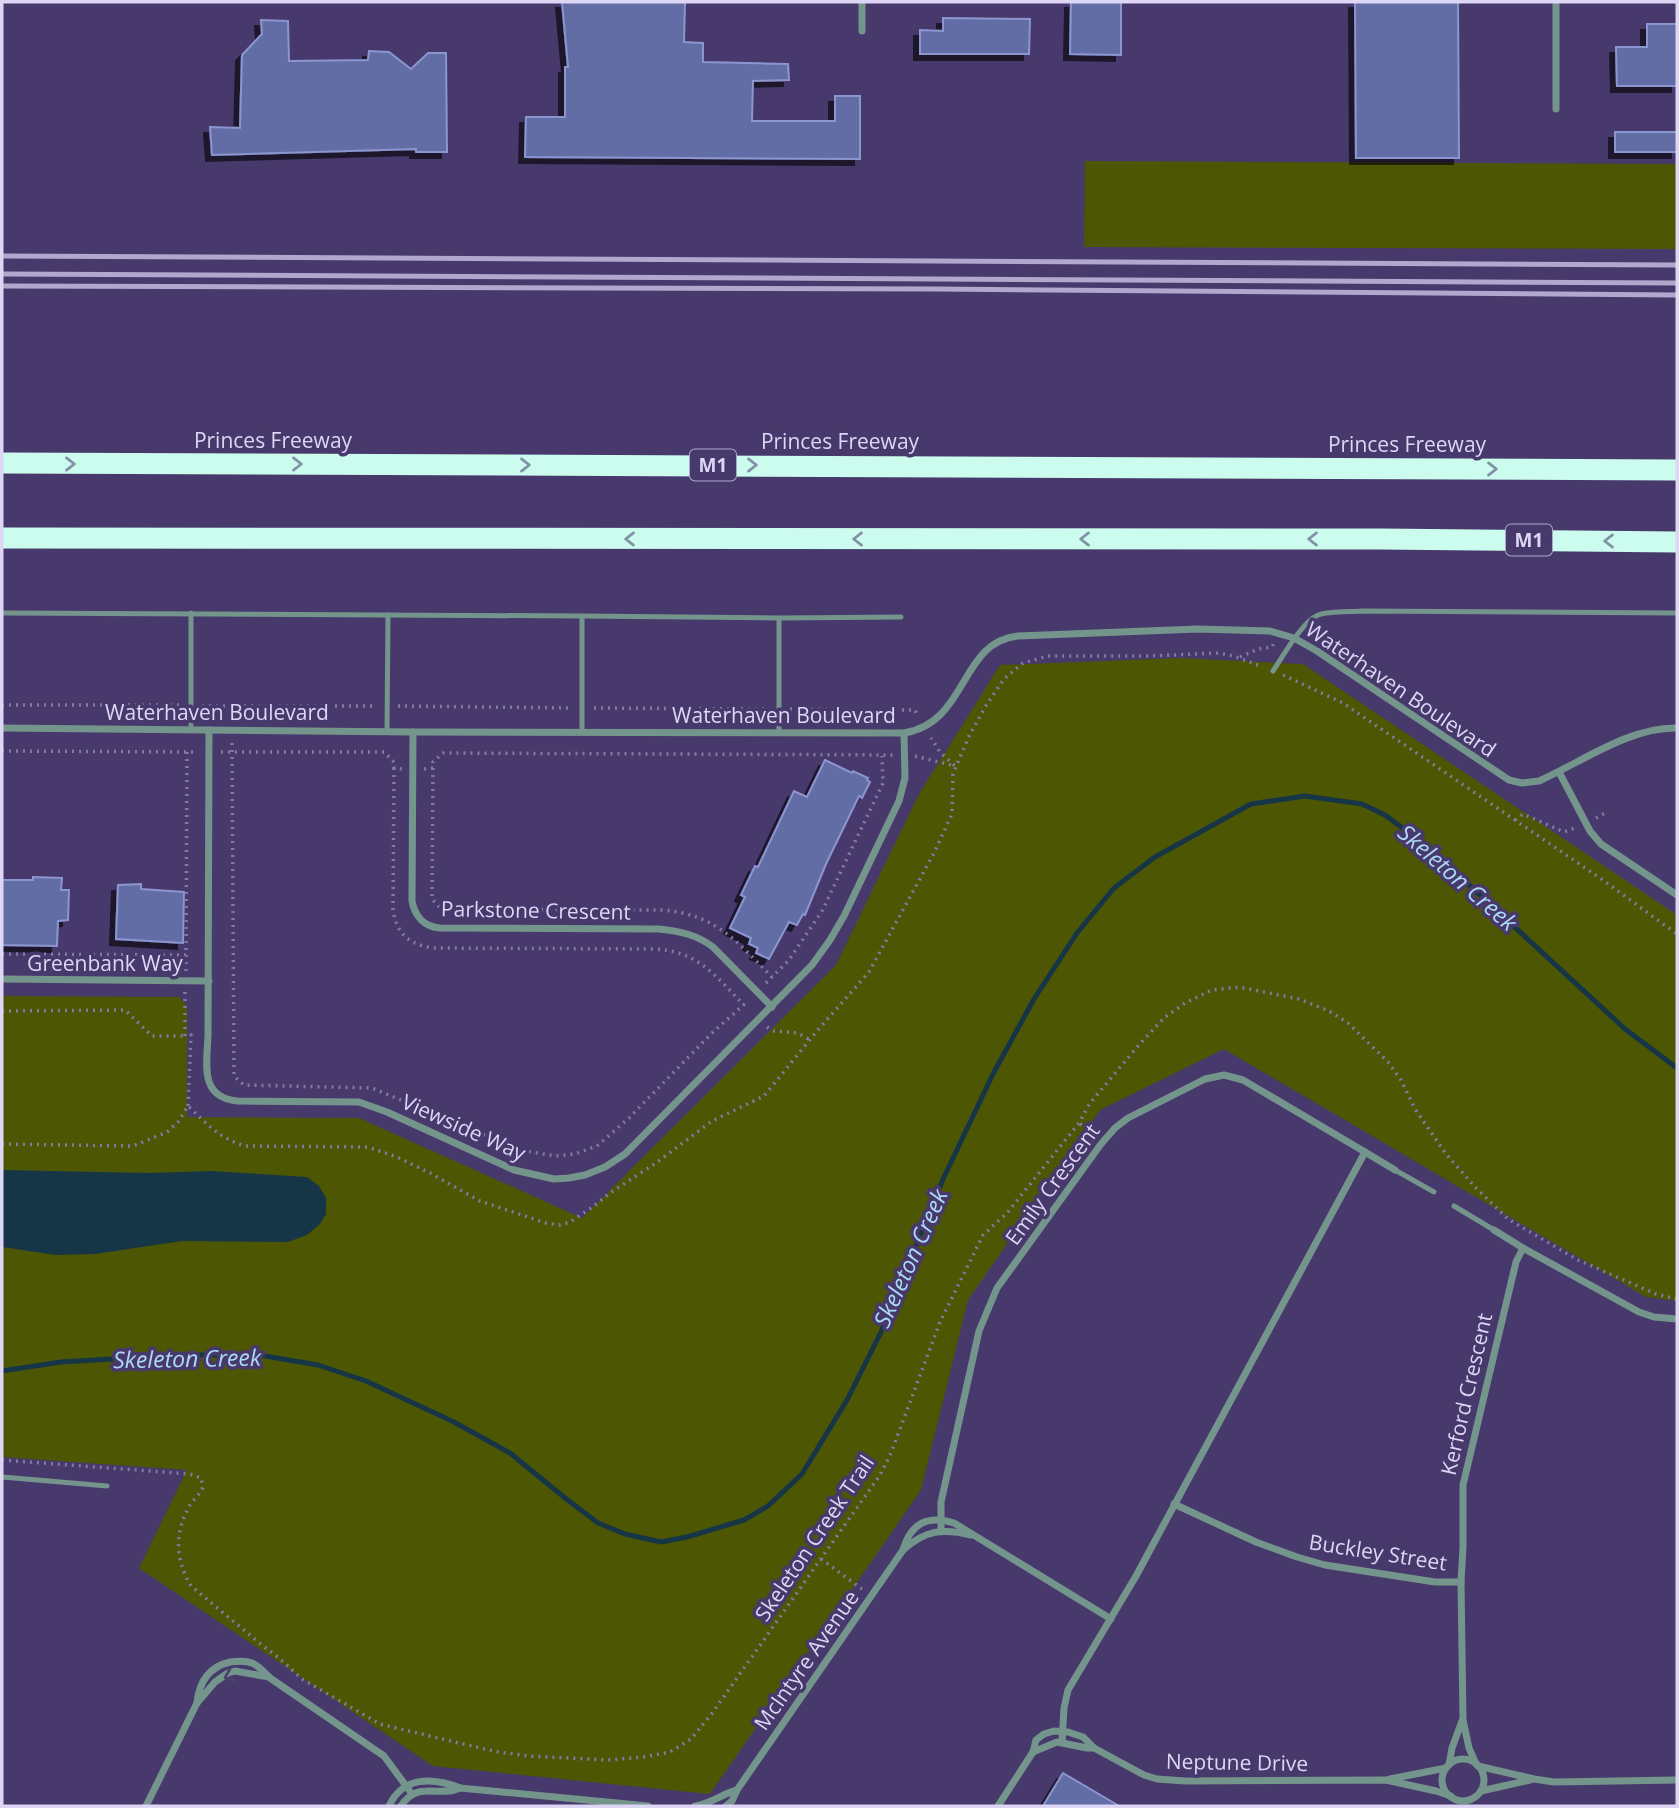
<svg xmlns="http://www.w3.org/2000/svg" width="1679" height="1808" font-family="'Open Sans',sans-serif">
<defs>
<filter id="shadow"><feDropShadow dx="-6" dy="6" stdDeviation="0" flood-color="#0009"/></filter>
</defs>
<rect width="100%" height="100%" fill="#48396c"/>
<g fill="#4d5603">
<path d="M1085,161L1677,164V249L1084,247Z"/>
<path d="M1180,658L1303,664L1677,915V1301L1646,1297L1224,1049L1100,1110L968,1300L921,1490L710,1794L433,1766L139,1568L187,1470L2,1457V996L179,997L187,1006V1117L359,1118L582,1218L836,965L919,794L1000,665Z"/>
</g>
<path fill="#163648" d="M2,1170L147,1173L212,1171L307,1177L319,1186L326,1198V1214L320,1224L307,1235L288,1242L182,1241L95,1254L56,1255L2,1247Z"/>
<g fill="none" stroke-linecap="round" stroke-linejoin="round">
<path stroke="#163648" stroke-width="5" d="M2,1371L61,1362L180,1355H259L318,1365L366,1381L454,1422L510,1453L565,1498L598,1523L625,1534L661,1542L687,1537L744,1520L768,1506L802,1474L847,1400L882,1330L943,1179L994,1072L1034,999L1077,933L1114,888L1155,857L1251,804L1305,796L1362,804L1385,815L1427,846L1625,1029L1677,1068"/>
</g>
<g fill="#646da5" stroke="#8b95cf" stroke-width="2" filter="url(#shadow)">
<path d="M562,2H685L684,42L703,43V62L788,64L789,80L753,81L752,121H835V96H860V159L525,157L526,117H565V67H568Z"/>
<path d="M1071,2H1121V55L1070,54Z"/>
<path d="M1355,2H1458L1459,158H1356Z"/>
<path d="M943,18L1030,19L1029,54H920V30L943,31Z"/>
<path d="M261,20L288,21L289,61L368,60L369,51L389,52L411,69L428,53H446L447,152H416V149L212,155L210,127L240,128L242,55L262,34Z"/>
<path d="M1647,24H1677V86H1617L1616,47H1647Z"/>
<rect x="1615" y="132" width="62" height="20"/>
<path d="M825,760L852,773L853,771L868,778L867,780L870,782L862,798L859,796L826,864L805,915L803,914L797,925L789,922L769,959L756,953L758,948L749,944L751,938L730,928L745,897L741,895L755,866L758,867L794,791L807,797Z"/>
<path d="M33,877L62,878L61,890H69L68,920L58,921L57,946L2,945V880H33Z"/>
<path d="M141,884V889L184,892L183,943L116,939L118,885Z"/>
<path d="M1063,1773L1119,1806H1043Z"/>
</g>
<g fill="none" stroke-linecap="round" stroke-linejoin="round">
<g stroke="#8579a4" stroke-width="3.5" stroke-dasharray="2 5" stroke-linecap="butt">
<path d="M1240,657L1258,649L1272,647L1274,643"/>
<path d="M1283,675L1343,703L1600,878L1677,934"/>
<path d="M2,705H180"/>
<path d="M202,706H376"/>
<path d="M398,706L572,708"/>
<path d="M594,708L768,709"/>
<path d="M790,709L915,710L918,716"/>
<path d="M232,743L234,1076L244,1085L372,1088L520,1150L555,1156L575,1154L597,1146L629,1118L713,1032L748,1001"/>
<path d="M2,751L196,752"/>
<path d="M221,752H384L394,762V768L403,769"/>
<path d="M915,756L955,766L940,752L931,738"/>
<path d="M394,768L393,910C397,935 410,945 434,948L652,949C698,950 714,975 744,1005"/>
<path d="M433,768L432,899L441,909L663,910C717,915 736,941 772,977"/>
<path d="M424,769L433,768V762L443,753L893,755"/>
<path d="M1596,818L1605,813"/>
<path d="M1515,820L1523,814L1564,832L1577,827"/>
<path d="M2,954L186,955L187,752"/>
<path d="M186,955V971"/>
<path d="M766,983L789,960L822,911L883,783L882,756"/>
<path d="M185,992V1036L191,1035L188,1106"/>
<path d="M2,1011L125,1010L152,1036H185"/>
<path d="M767,1027L774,1031L798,1033L810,1040"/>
<path d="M1080,1124L1094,1133"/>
<path d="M2,1144L133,1146L167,1132L178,1122L188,1106C207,1124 219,1138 245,1146L368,1147L397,1157L430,1173L480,1201L546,1223L559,1225L570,1222L594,1206L610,1193L656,1163L712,1121L764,1096L817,1031L869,972L934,853L952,814L953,774L969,736L987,704L1004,679L1023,663L1048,656H1150L1220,653L1233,656L1263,667"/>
<path d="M2,1460L190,1474L201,1478L203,1487C200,1494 194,1499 190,1505C174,1533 175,1559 191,1586L263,1646L279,1658L302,1679L380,1724L459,1743L499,1752L528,1756L608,1760L644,1757L670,1752L691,1739L713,1712L880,1475L891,1453L940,1322L983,1235L1007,1213L1079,1123L1090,1103L1138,1046L1164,1018L1185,1003L1212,990L1239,987L1299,999L1329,1011L1348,1023L1388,1062L1401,1080L1415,1109L1446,1154L1475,1187L1508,1219L1578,1260L1656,1294L1677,1299"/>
<path d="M821,1559L862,1589"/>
</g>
<g stroke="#74958b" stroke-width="5">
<path d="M2,613L582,616L779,618L901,617"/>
<path d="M191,613V729"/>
<path d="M779,618V732"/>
<path d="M1273,671C1283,656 1302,622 1318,615C1329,611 1349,612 1362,611L1677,613"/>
<path d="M387,731L388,615"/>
<path d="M582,732V616"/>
<path d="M1395,1170L1434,1192"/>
<path d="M1454,1206L1494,1230"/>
<path d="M2,1477L107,1486"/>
</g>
<g stroke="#74958b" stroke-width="7">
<path d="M862,2V31"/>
<path d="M1556,2V109"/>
<path d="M2,728L413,732L904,733C969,722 959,642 1018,636L1198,629L1270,631L1294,638L1317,651L1509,780L1522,783L1539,781C1582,762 1629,727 1677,728"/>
<path d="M209,730L208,1035C207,1064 199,1097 237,1101L359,1102L387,1112L514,1170L554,1179L569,1178L585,1175L605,1167L625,1154L812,965L830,940L844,916L899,801L905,778L904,733"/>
<path d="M413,732L412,901C415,917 425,927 440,928L659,929C680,931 697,935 713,947L772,1007"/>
<path d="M1559,772L1590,831L1601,844L1677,895"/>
<path d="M2,979L209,981"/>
<path d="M1365,1152L1395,1170"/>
<path d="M1494,1230L1523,1248"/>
<path d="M1174,1504L1256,1542L1297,1557L1325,1565L1435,1582H1461"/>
<path d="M941,1531V1502L979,1331L997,1288L1101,1144L1115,1128L1128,1118L1205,1079L1224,1075L1243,1080L1365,1152L1136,1576L1068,1690L1064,1708L1062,1742"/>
<path d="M903,1550C911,1523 927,1515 954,1523L1111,1619"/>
<path d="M197,1703C199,1682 209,1667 230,1662C237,1661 245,1660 252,1663C259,1666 265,1673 270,1678L384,1756L412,1794"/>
<path d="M1033,1752L1057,1742L1087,1748H1094"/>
<circle cx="1463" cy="1780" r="21"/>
<path d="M1476,1764L1469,1748L1463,1720L1461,1582L1463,1547V1485L1516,1262L1523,1248L1639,1312L1654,1317L1677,1319"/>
<path d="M1449,1765L1452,1748L1462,1721"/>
<path d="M1478,1766L1534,1779L1554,1782L1677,1780"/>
<path d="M1390,1779L1446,1768"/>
<path d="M1481,1791L1530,1780"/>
<path d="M146,1806L197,1703L215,1682L228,1673L235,1671L269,1677"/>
<path d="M389,1806C403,1776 433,1777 460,1788L648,1806"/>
<path d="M401,1806C418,1780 438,1798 460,1788"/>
<path d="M695,1806C712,1803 722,1794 737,1790"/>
<path d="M726,1806L732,1801L737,1790L903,1550C925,1530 943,1528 971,1535"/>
<path d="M998,1806L1033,1752L1036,1740L1044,1734L1054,1731L1068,1732L1083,1737L1094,1748L1144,1775L1157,1779L1185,1781L1386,1780L1436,1791L1451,1796"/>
</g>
<g stroke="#ccfcee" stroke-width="21">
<path d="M2,463L1677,470"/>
<path d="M2,538L1381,539L1677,542"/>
</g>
<g stroke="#b1a8cd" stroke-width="5">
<path d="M2,256L1677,265"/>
<path d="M2,274L1677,283"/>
<path d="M2,286L936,289L1677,295"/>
</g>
</g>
<defs><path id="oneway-chevron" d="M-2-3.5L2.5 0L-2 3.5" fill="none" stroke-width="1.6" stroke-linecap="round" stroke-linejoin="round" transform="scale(1.75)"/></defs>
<g stroke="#8391a6">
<use href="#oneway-chevron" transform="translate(70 464)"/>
<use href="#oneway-chevron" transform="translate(297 464)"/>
<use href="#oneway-chevron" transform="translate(525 465)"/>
<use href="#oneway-chevron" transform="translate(752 465)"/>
<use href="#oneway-chevron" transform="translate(1492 469)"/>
<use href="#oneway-chevron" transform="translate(630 539) rotate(-180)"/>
<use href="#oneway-chevron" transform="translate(858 539) rotate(-180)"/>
<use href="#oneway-chevron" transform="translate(1085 539) rotate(-180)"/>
<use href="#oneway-chevron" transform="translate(1313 539) rotate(-180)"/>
<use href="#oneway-chevron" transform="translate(1609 541) rotate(-180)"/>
</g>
<use stroke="#4c426f" href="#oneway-chevron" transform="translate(229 1676) rotate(158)"/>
<g text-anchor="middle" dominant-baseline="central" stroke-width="7" stroke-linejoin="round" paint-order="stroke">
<g fill="#48396c" stroke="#b0a7cc" stroke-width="2">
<rect x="690" y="449.5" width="46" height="31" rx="5"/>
<rect x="1506" y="524.5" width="46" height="31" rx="5"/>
</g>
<g font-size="19" font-weight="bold" fill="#ddd6f5">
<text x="713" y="465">M1</text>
<text x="1529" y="540">M1</text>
</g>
<g font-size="21" fill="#ddd6f5" stroke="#48396c">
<text x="273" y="440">Princes Freeway</text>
<text x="840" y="441">Princes Freeway</text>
<text x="1407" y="444">Princes Freeway</text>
<text transform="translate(1401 689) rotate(34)">Waterhaven Boulevard</text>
<text x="217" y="712">Waterhaven Boulevard</text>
<text x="784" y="715">Waterhaven Boulevard</text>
<text transform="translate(536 910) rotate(1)">Parkstone Crescent</text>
<text x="105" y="963">Greenbank Way</text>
<text transform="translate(464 1127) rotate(24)">Viewside Way</text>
<text transform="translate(1052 1184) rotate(-54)">Emily Crescent</text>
<text transform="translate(1466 1394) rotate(-77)">Kerford Crescent</text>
<text transform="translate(814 1538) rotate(-56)">Skeleton Creek Trail</text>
<text transform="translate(1378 1552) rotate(9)">Buckley Street</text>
<text transform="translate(806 1660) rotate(-55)">McIntyre Avenue</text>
<text transform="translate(1237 1762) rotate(1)">Neptune Drive</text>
</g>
<g font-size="23" font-style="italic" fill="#abd9f5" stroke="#48396c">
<text transform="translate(1458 877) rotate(41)">Skeleton Creek</text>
<text transform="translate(910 1258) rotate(-66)">Skeleton Creek</text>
<text transform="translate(187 1358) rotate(-1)">Skeleton Creek</text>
</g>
</g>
<rect width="1679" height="1808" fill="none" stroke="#ddd6f5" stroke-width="7"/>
</svg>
